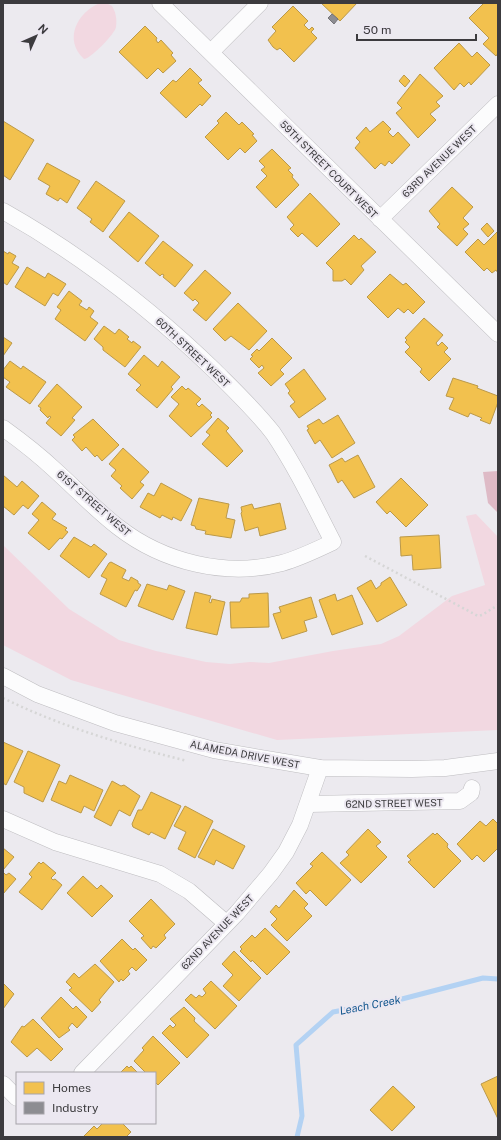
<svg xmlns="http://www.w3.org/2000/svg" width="501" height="1140" font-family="'Public Sans',sans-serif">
<rect width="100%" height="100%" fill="#eceaef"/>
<g fill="#f2d8e1">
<path d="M100,3H106L112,6C116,13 117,19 116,27C115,34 90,59 84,59C63,40 77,12 100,3Z"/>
<path d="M476,514L498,537V730L277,740L71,680L3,645V545L69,609L119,640L156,651L206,662L230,664L250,662L269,663L333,651L381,644L399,636L452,596L485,585L466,516Z"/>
</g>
<path fill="#debac6" d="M498,471V513L488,503L483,472Z"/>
<g fill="#f2c14e" stroke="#bb9949">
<path d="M321,3H357L340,21Z"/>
<path d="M484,3H498V53L496,56L483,44L489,38L469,18Z"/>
<path d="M293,6L308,21L304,25L309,30L312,27L314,29L311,32L317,38L294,62L280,48L277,50L273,47L268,40L276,31L272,27Z"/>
<path d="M145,26L157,38L156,40L158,43L161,40L173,53L171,55L176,61L163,73L158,68L147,79L119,52Z"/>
<path d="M459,43L472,57L477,52L490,65L471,85L469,82L464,87L460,83L454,90L434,68Z"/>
<path d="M190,68L202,80L198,83L211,96L202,106L200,104L186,118L160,93L173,80L176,82Z"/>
<path d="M420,74L443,96L436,102L440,106L430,114L436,120L418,138L396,113L402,108L397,103Z"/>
<path d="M404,75L410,81L405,87L399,81Z"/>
<path d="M226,112L239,125L242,122L254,134L252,135L257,141L245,153L240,148L228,160L205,137L219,123L217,121Z"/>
<path d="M3,121L34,140L10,180L3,175Z"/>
<path d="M383,121L391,129L388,132L393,137L398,132L410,145L392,164L389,161L385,166L381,163L375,169L355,148L360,142L356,138L366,127L370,132Z"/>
<path d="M272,149L291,168L288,170L293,175L292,177L299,185L276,208L256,187L267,176L261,170L265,167L259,161Z"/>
<path d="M47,163L80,181L67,203L60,198L58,201L46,194L50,186L38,179Z"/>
<path d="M96,181L125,201L103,232L90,222L92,219L77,208Z"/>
<path d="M452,187L473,207L463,218L469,224L463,229L468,234L457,246L437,227L440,224L429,211Z"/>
<path d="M310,193L340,224L317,247L302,233L298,237L290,229L294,225L287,217Z"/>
<path d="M129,212L159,236L138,262L109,237Z"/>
<path d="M487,223L494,231L488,237L481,229Z"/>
<path d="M498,231V273L496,270L492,273L487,268L484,271L465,252L478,239L484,245Z"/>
<path d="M354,235L359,240L361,238L376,252L361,266L364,270L351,285L345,279L342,281H333V270L326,263Z"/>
<path d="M163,241L193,265L175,287L163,277L164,275L162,274L160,276L145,263Z"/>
<path d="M3,251L8,254L9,252L16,256L12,263L19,267L7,285L3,282Z"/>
<path d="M27,267L45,278L48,273L66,284L58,296L53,293L45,306L15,287Z"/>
<path d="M205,270L231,293L206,321L193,310L199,303L195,299L193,301L184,293Z"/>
<path d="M390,274L403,285L406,283L425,302L413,314L408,309L404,313L398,308L388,318L367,297Z"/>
<path d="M69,291L82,301L79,305L87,310L89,307L94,311L90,317L98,323L85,341L55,319L61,310L57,307Z"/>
<path d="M238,303L267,331L249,350L231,336L225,341L213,329Z"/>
<path d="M424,318L443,335L436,343L438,346L442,342L448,348L444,352L451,359L429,381L420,372L422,369L405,352L410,347L405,342L407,340L405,338Z"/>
<path d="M104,326L115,334L119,329L129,337L127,339L132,343L133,341L141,347L125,367L103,350V347L94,339Z"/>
<path d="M3,337L12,343L3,356Z"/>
<path d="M272,338L292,358L280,370L284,374L271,386L258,373L264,368L262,365L259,368L250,359L253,356L251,355L257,349L259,351Z"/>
<path d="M144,355L158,367L162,361L180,377L171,387L173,389L157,408L136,390L141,385L128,374Z"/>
<path d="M10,361L21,369L23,366L46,382L30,404L6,387L10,382L3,377V370Z"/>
<path d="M304,369L326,399L299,418L290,406L295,402L288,393L290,391L285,384Z"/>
<path d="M453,378L478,386L477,388L498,396V402L490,424L480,420L482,418L470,413L468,417L449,409L454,398L446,396Z"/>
<path d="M57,384L82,407L72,418L75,420L61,436L46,423L51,417L49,416L48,418L40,410L41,408L38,406Z"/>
<path d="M182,386L186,390L188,388L201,399L196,404L199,407L202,404L212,413L210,415L212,417L191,437L169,416L179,404L171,397Z"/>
<path d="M338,415L355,443L332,458L320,440L315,444L307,430L309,429L307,426L319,419L323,424Z"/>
<path d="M218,418L229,428L226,431L243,451L227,467L202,444L210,435L206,432Z"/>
<path d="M93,419L119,445L102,461L97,455L95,457L86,447L82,451L72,440L75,437L73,435Z"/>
<path d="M123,448L149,472L140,482L144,485L132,499L120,488L122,486L111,476L116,470L109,464Z"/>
<path d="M358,455L375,487L354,498L342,480L338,483L329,465L342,458L345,462Z"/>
<path d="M3,475L17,487L22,481L39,496L28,509L23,505L14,515L3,506Z"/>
<path d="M401,478L428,505L406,527L390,511L387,514L376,502Z"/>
<path d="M161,483L192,500L181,521L173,517L172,520L162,515L160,518L140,507L148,493L154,496Z"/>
<path d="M199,498L229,504L226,518L235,520L231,538L205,534L206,531L196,529L195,526L191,525Z"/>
<path d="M42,502L56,514L52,519L67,528L65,530L68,532L62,539L60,538L49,550L28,533L39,520L32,514Z"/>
<path d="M280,503L286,529L260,536L258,527L245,531L241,513L242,512L241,507L252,504L254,509Z"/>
<path d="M439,535L441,568L413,570L412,555L401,556L400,537Z"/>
<path d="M74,537L91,547L94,544L107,554L89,578L60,556Z"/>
<path d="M111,562L126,570L122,578L129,581L131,577L138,581V583L141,585L137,591L135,590L126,607L100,594L107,579L101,576L109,563Z"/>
<path d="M390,577L407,605L377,622L357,588L371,580L376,589L381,585V583Z"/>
<path d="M147,584L167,590L169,585L185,591L173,620L138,606Z"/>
<path d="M195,592L211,596L209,602L211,603L212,599L225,602L217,635L186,628Z"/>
<path d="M268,593L269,627L231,628L230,602H240L242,598H249V594Z"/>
<path d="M335,594L337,601L352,595L363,624L332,635L319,600Z"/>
<path d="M311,597L317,617L304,621L307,631L282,639L273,614L281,612L279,607Z"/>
<path d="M3,742L23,751L6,785L3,783Z"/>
<path d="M28,751L60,765L43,802L24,793V787L14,782Z"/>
<path d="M70,775L103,790L94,811L84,806L81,813L51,800L59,781L66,784Z"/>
<path d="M112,781L121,786L124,785L140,796L130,816L119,810L111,826L94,817Z"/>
<path d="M151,792L181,806L165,839L151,832L149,835L133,827L132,824L138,810H142Z"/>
<path d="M185,806L213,821L195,858L178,849L186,832L174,826Z"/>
<path d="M493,819L498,824V848L484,862L477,855L472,860L457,844L480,821L486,826Z"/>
<path d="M213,829L245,846L233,869L216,860L214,865L198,857Z"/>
<path d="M368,829L381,842L376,846L387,857L361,883L340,863L349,855L346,852Z"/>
<path d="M433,833L435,835L437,833L448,844L447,847L461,861L434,888L408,862L411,860L407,856Z"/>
<path d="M3,848L14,857L3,870Z"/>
<path d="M322,852L351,880L326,906L310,890L306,894L296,883L313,866L310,864Z"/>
<path d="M39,862L41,864L43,862L56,873L51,878L53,880L55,879L62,885L42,910L19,892L32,877L29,874Z"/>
<path d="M3,872L6,875L9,873L16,879L3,894Z"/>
<path d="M83,876L97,889L101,885L113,896L92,917L67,893Z"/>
<path d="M294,890L308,904L304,908L312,916L287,941L271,925L277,919L270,912L276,905L279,908Z"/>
<path d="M151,899L175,924L164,935L166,938L156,948L153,946L151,949L141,938L144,936L129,921Z"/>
<path d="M265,928L290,952L267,975L252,960L251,962L240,951L242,949L240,947L252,935L255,938Z"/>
<path d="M122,939L133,950L135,948L147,960L136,971L132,967L128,971L130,974L123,981L121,979L119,982L100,961Z"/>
<path d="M234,951L261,978L239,1001L223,986L233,975L222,964Z"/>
<path d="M95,964L114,982L99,1000L101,1002L92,1012L69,990L72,988L66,982L74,973L79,978Z"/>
<path d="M211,981L237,1006L215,1029L185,1000L191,994L196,998L199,995L202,997L206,993L203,989Z"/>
<path d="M3,983L14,994L3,1009Z"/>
<path d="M61,997L73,1009L76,1006L87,1017L77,1028L72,1023L68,1028L70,1030L59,1038L41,1018Z"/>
<path d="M184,1007L195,1018L194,1021L209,1035L187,1058L162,1033L170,1025L173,1028L176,1025L170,1019Z"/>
<path d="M33,1019L63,1049L51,1061L37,1048L27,1057L11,1042L22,1026L24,1027Z"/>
<path d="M153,1036L180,1063L158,1085L155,1082V1073H146L134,1061L144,1050L142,1048Z"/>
<path d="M127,1066L129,1068L131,1066L138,1073H120Z"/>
<path d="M498,1076V1119L481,1084Z"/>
<path d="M393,1086L415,1107L392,1131L370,1110Z"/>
<path d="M103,1123H122L131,1132L126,1137H83L94,1126L97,1129Z"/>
</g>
<path fill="#8d8d92" stroke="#757479" d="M332,14L338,19L334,24L328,18Z"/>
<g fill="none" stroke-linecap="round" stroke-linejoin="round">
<path stroke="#b3d2f3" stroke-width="5" d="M297,1137L302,1116L296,1045L333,1012L402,999L483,978L498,979"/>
<g stroke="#bebdc0" stroke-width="17">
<g id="minor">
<path d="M160,3L498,334"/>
<path d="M211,52L260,3"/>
<path d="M3,211C81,255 151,309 215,371C235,391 256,411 273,433C296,467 314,505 333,542C316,550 300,558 282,563C226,578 163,562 118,527C96,510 76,489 55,470C39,455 21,441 3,428"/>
<path d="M380,219L498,104"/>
<path d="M3,676L37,694L115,723L214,750L320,768L412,769L445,768L498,761"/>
<path d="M309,804L460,801L471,793L472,788"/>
<path d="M3,819L55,842L160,874L189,891L226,923"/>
<path d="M82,1073L237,913L271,873L286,852L300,825L320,768"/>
<path d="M3,1084L17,1098"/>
</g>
</g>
<g stroke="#d6d6d6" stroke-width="2.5" stroke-dasharray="2 3" stroke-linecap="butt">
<path d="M365,556L478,616L482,615L498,605"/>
<path d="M3,698C62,727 124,745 187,761"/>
</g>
<use href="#minor" stroke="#fcfcfd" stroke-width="16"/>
</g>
<g text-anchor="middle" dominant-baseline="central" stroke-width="4" stroke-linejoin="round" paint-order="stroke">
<g font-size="10" fill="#3c3b3e" stroke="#ece8f1">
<text transform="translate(439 161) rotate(-44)">63RD AVENUE WEST</text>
<text transform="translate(329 169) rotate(45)">59TH STREET COURT WEST</text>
<text transform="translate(193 352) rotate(43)">60TH STREET WEST</text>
<text transform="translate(94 503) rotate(41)">61ST STREET WEST</text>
<text transform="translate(245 754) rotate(11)">ALAMEDA DRIVE WEST</text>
<text transform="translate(394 803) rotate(-1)">62ND STREET WEST</text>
<text transform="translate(217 932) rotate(-46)">62ND AVENUE WEST</text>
</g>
<g font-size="11" font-style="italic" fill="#15588f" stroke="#ece8f1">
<text transform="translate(370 1005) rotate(-11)">Leach Creek</text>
</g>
</g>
<rect width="501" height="1140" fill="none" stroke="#3c3b3e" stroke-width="8"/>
<rect x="16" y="1072" width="140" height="52" fill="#ece8f1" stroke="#a6a3a9"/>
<rect x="24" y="1082" width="20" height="12" fill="#f2c14e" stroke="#a6a3a9"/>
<text x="52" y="1092" font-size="12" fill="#3c3b3e">Homes</text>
<rect x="24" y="1102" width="20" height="12" fill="#8d8d92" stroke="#a6a3a9"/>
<text x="52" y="1112" font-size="12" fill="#3c3b3e">Industry</text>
<g transform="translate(36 36) rotate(45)" stroke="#ece8f1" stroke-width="3" paint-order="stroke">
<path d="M0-3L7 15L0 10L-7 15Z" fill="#3c3b3e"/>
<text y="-6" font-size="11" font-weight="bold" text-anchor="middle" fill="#3c3b3e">N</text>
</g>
<path d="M357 34v6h119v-6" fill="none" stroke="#3c3b3e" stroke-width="2"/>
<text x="363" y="34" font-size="12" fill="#3c3b3e" stroke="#ece8f1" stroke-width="3" paint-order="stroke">50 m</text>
</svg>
